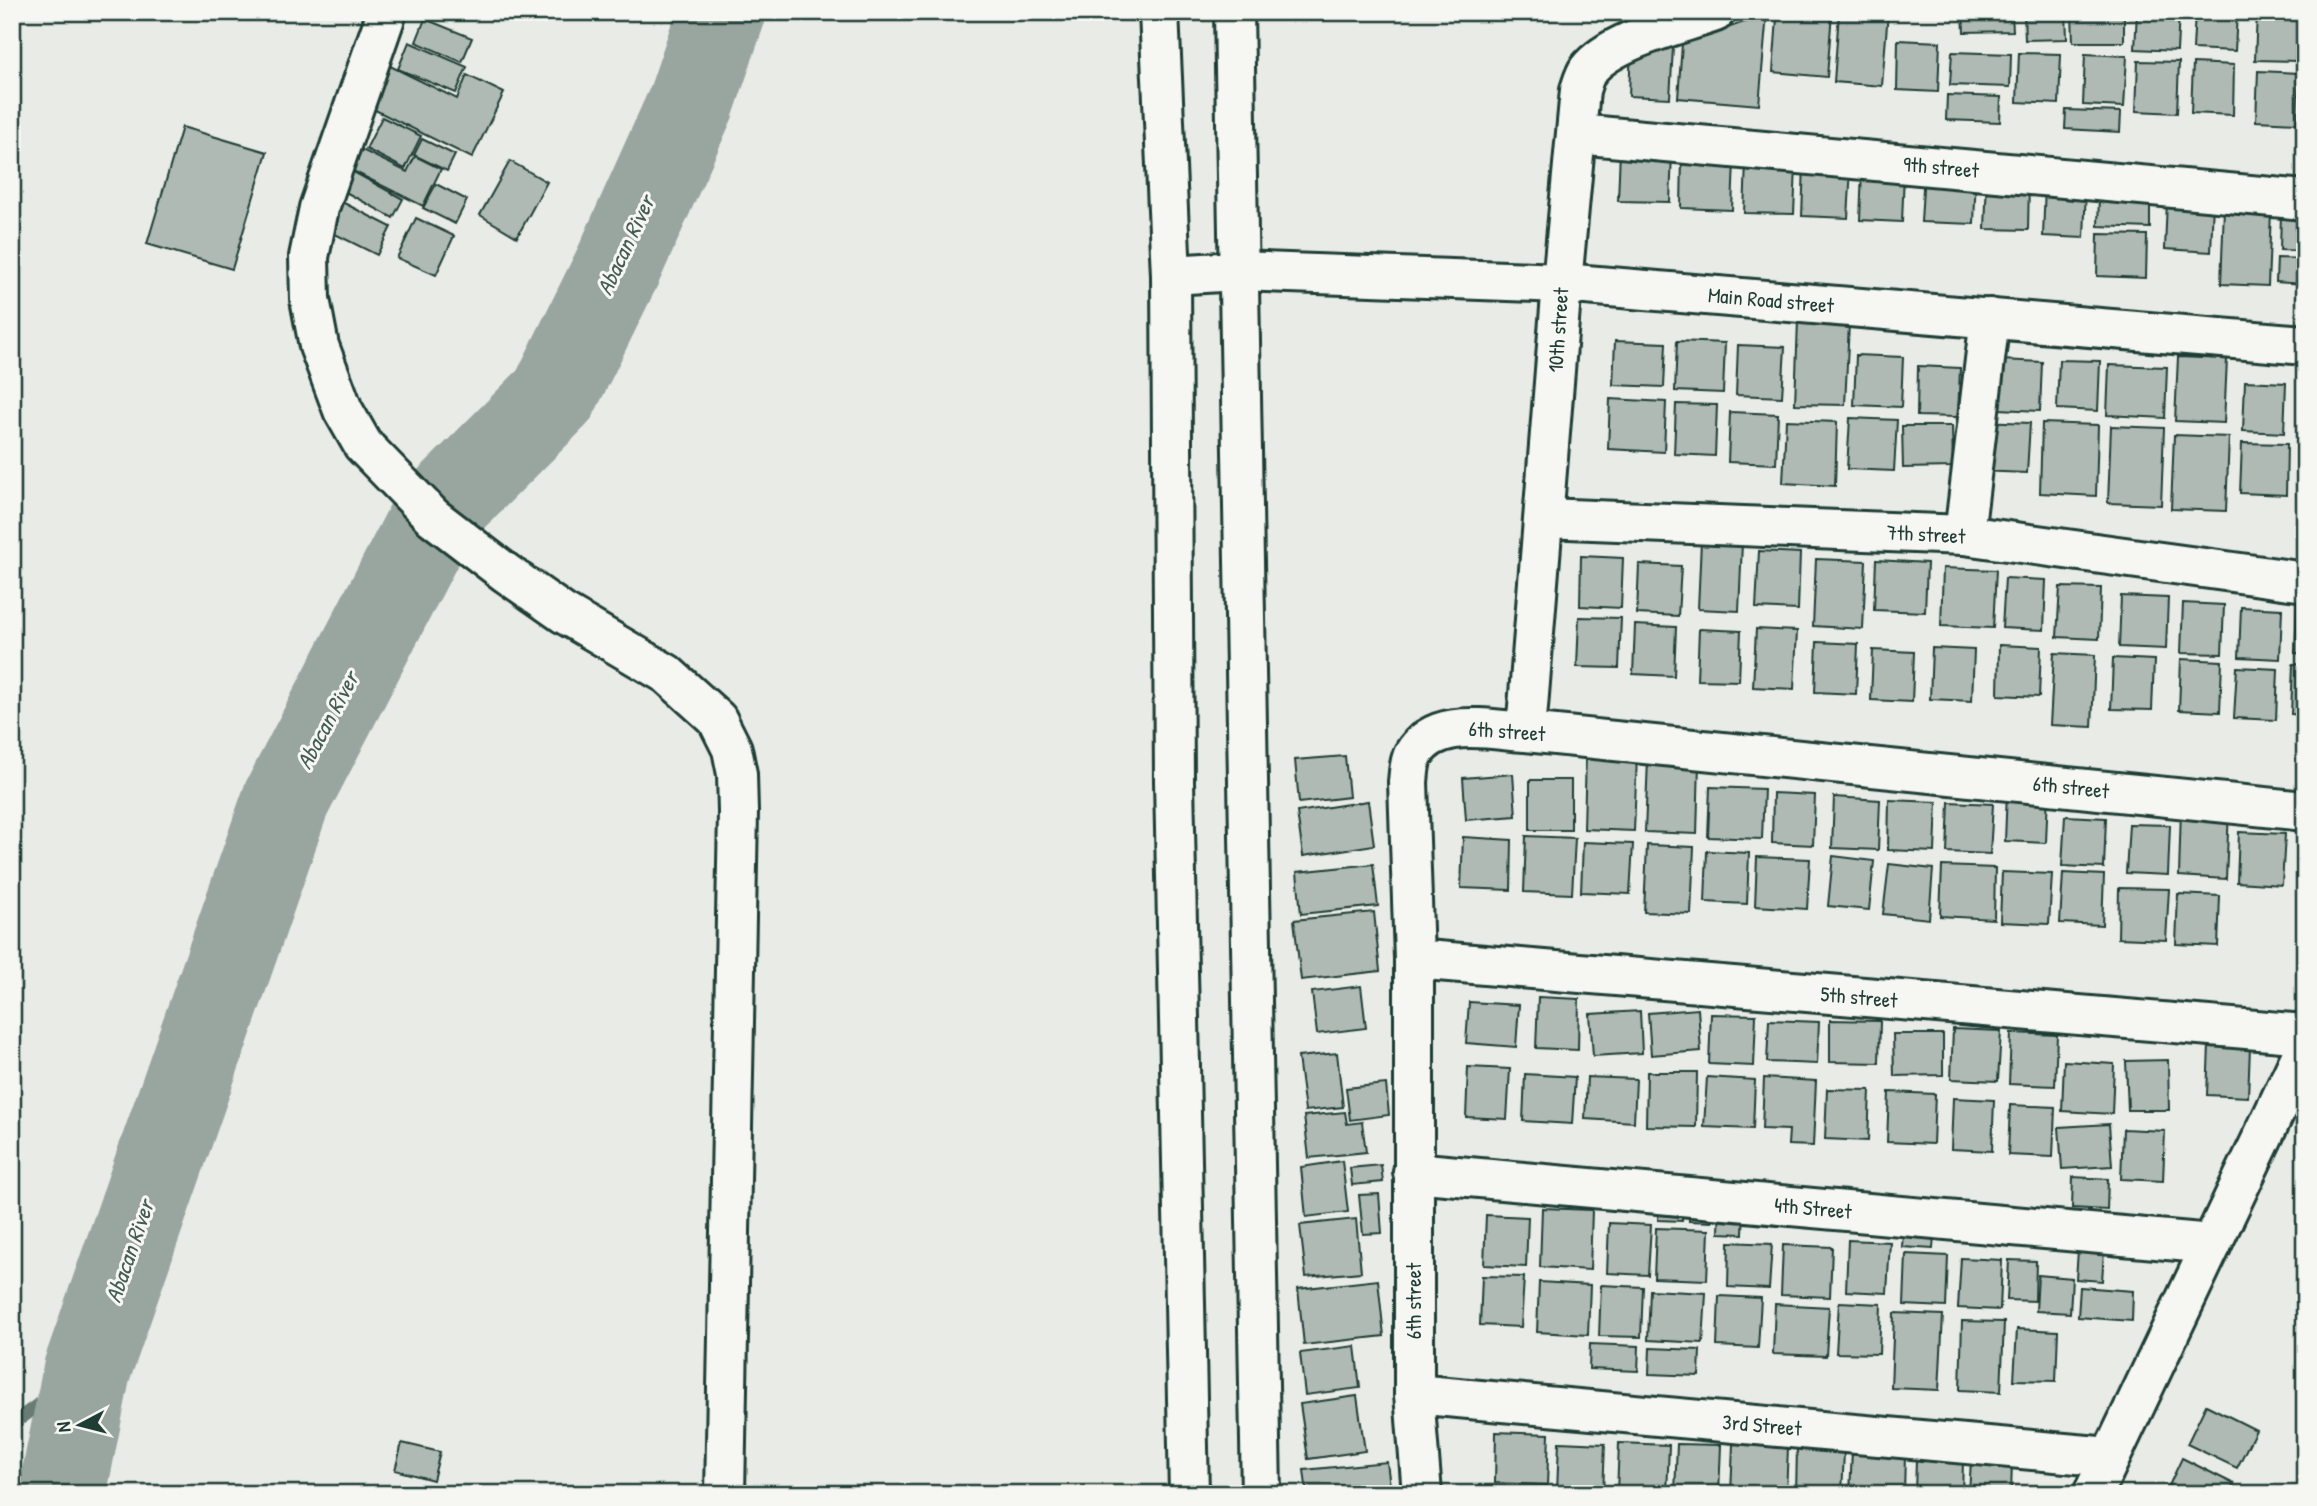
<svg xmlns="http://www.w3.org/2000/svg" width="2317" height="1506" font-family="'Patrick Hand',sans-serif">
<rect width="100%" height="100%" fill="#e9ebe7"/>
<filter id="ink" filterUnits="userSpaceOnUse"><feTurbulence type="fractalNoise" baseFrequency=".0143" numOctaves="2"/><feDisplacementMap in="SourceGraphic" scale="14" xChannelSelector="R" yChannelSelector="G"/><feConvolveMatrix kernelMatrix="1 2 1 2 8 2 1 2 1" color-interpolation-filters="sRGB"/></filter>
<g filter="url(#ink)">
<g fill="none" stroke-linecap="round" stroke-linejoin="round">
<path stroke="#687c75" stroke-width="14" d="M12,1424L87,1370"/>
<path stroke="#99a6a0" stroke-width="88" d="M62,1494L87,1370L286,800L433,517L554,396L619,264L691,103L722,12"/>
</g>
<g fill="#b0bab5" stroke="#1f3d34" stroke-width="2">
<path d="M1798,12H1832L1827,77L1773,72L1777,18Z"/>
<path d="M1839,12H1888L1882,86L1834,82Z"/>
<path d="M1963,12H2012L2013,31L1964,32Z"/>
<path d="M2024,12H2066L2067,39L2025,40Z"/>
<path d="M2072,12H2124V42H2073Z"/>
<path d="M2137,12H2179L2177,51L2135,49Z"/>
<path d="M2195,12H2237L2235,51L2193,49Z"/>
<path d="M2257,12H2299L2297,61L2255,60Z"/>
<path d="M1767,14L1759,105L1678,98L1682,44Z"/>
<path d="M425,19L472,38L462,62L416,42Z"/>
<path d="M12,21L18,62L12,63Z"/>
<path d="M1898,40L1940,42L1938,92L1897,90Z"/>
<path d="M409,42L467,67L456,93L398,69Z"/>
<path d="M1631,47L1673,48L1670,98L1629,96Z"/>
<path d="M1952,52L2011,54L2010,87L1950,85Z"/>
<path d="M2019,53L2061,54L2059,104L2017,102Z"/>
<path d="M2085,54L2127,56L2124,107L2083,105Z"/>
<path d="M2138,61L2179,62L2177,113L2136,111Z"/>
<path d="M384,63L457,99L467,75L504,93L472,158L363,104Z"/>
<path d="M2193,63L2234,65L2233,115L2191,113Z"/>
<path d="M2258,71L2299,73L2297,123L2256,121Z"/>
<path d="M1947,95L2001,97L2000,122L1946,120Z"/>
<path d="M2066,110L2121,112L2120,132L2065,129Z"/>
<path d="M382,117L421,136L405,169L366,149Z"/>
<path d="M182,127L267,152L232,269L147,244Z"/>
<path d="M422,139L455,155L447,171L414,155Z"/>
<path d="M360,149L407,172L415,156L441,169L423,206L349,169Z"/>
<path d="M1620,150L1672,153L1670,202L1618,201Z"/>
<path d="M1682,158L1734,160L1732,210L1681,208Z"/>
<path d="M510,161L547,182L517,237L480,215Z"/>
<path d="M1746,162L1796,165L1794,214L1744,213Z"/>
<path d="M1804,165L1851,168L1848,218L1802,216Z"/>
<path d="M350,170L403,199L393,218L340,189Z"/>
<path d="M1862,170L1904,172L1902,222L1860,220Z"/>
<path d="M1924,171L1976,174L1974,224L1921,222Z"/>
<path d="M1987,178L2029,180L2028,230L1985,229Z"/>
<path d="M436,184L467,200L455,224L423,208Z"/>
<path d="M2045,185L2086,187L2084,238L2043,236Z"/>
<path d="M2099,197L2150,199V228L2098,226Z"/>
<path d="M2167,200L2213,202L2211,252L2165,249Z"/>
<path d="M342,202L391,227L377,255L329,231Z"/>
<path d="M2224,209L2271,211L2268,286L2221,284Z"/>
<path d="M2281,213L2305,214V251L2280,250Z"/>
<path d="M416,218L454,236L436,275L397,258Z"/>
<path d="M2098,234L2147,235L2146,278L2097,276Z"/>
<path d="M2277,258L2305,259V284L2276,282Z"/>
<path d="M1798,320L1849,323L1845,405L1795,404Z"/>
<path d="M1615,341L1666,343L1664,387L1613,385Z"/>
<path d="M1677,341L1725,343L1723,393L1675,391Z"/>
<path d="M1738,345L1785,347L1782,397L1736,395Z"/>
<path d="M1856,355L1903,357L1901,407L1854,405Z"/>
<path d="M2178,357L2227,359L2224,423L2175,421Z"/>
<path d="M2001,360L2042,362L2040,411L1999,409Z"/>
<path d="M2059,360L2100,361L2098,411L2057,409Z"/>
<path d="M2109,365L2167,367L2165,418L2107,415Z"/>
<path d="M1918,366L1960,368L1958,417L1917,416Z"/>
<path d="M2303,380L2305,381V431H2301Z"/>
<path d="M2245,381L2286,383L2284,433L2243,431Z"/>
<path d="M1610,399L1666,402L1664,452L1608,449Z"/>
<path d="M1676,404L1717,405L1715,456L1674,454Z"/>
<path d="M1730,412L1778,414L1776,464L1728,462Z"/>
<path d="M1850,418L1897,420L1894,471L1847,469Z"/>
<path d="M1786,420L1837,422L1835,486L1783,483Z"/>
<path d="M1981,421L2030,423L2027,473L1978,471Z"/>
<path d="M2042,423L2098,425L2096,496L2040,493Z"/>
<path d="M1902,426H1952L1953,467L1903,468Z"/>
<path d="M2111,426L2164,428L2161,505L2108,503Z"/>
<path d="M2174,435L2229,437L2226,511L2171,509Z"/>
<path d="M2242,443L2287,444L2286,495L2240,493Z"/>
<path d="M2299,445H2305V496H2297Z"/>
<path d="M1701,541L1742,543L1739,611L1698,609Z"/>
<path d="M1759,551L1800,553L1798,610L1756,608Z"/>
<path d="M1581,556L1623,558L1621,608L1580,606Z"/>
<path d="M1816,559L1866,561L1863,629L1813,626Z"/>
<path d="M1876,560L1927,563L1925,612L1874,610Z"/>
<path d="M1639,564L1681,566L1678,616L1637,614Z"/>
<path d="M1943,568L1996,570L1993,628L1941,626Z"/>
<path d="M2005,578L2046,580L2044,630L2002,628Z"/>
<path d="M2060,587L2101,588L2099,639L2057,637Z"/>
<path d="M2121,596L2168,598L2166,649L2119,647Z"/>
<path d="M2183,603L2224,605L2222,654L2181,653Z"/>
<path d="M2297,604H2305V654L2295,653Z"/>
<path d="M2241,607L2282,609L2280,659L2239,657Z"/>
<path d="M1579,617L1621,618L1619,668L1577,667Z"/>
<path d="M1635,625L1676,627L1674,676L1633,674Z"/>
<path d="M1699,629L1741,631L1739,681L1697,680Z"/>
<path d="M1756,629L1797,631L1794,689L1753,687Z"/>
<path d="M1817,642L1858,644L1856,694L1815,692Z"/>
<path d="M1999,645L2041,647L2039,697L1998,695Z"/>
<path d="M1932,648L1974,650L1972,701L1930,699Z"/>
<path d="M1873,650L1914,652L1912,702L1871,700Z"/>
<path d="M2054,653L2095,655L2092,727L2050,725Z"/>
<path d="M2113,658L2154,660L2152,710L2111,709Z"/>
<path d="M2181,659L2222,661L2220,712L2179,710Z"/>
<path d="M2293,664H2305V715L2291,714Z"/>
<path d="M2237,667L2278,669L2276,720L2234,718Z"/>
<path d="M1586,753L1637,756L1634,831L1584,829Z"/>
<path d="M1345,756L1349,797L1299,803L1295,760Z"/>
<path d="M1648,760L1699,762L1697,834L1645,832Z"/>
<path d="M1513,774L1516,816L1466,820L1463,778Z"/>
<rect x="1530" y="780" width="41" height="50"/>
<path d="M1710,787L1764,789L1762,839L1708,837Z"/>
<path d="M2007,791L2048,793L2046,843L2005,841Z"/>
<path d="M1773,793L1815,795L1813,845L1772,843Z"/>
<path d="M1834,797L1880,800L1878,850L1832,848Z"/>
<path d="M1889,800L1937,802L1935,852L1888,850Z"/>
<path d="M1368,801L1374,845L1303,856L1297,812Z"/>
<path d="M1949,802L1993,804L1990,854L1947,852Z"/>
<path d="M2181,808L2229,810L2226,879L2179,876Z"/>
<path d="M2065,816L2106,818L2104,868L2062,866Z"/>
<path d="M2129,824L2170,825L2168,875L2126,873Z"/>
<path d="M2239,832L2285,834L2282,885L2237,882Z"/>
<path d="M1526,836L1575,838L1572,894L1524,892Z"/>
<path d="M1463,837L1512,840L1511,890L1461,888Z"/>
<path d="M1583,842L1633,844L1630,894L1581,892Z"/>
<path d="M1647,845L1694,847L1691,914L1644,912Z"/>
<path d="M1707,851L1749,853L1747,904L1705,902Z"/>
<path d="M1833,856L1874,861L1869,910L1828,906Z"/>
<path d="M1757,857L1810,859L1807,909L1755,906Z"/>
<path d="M1373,864L1378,906L1301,914L1297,872Z"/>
<path d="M1889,864L1933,869L1929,919L1883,914Z"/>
<path d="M1942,866L1995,868L1994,919L1940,916Z"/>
<path d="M2002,872L2052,874L2049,924L2000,922Z"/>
<path d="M2063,873L2104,875L2102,925L2060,923Z"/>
<path d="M2119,888L2169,889L2166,940L2118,938Z"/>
<path d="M2178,894L2220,896L2218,946L2176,944Z"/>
<path d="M1374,912L1380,971L1301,980L1294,920Z"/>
<path d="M1361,986L1366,1028L1317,1034L1312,992Z"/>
<path d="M1538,997L1579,999L1578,1050L1536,1048Z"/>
<path d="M1469,1002L1519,1005L1516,1047L1466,1043Z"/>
<path d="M1698,1009L1701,1051L1651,1055L1648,1013Z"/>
<path d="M1640,1011L1642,1053L1593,1056L1590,1014Z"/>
<path d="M1711,1014L1756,1015L1754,1066L1709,1064Z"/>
<path d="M1769,1020L1819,1022L1817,1064L1767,1062Z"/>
<path d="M1830,1020L1880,1021L1879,1063L1830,1062Z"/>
<path d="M1953,1029L2001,1031L1998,1081L1951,1079Z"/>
<path d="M2011,1033L2057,1035L2055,1086L2009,1084Z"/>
<path d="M1893,1034H1943V1075L1894,1076Z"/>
<path d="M2209,1045L2250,1047L2248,1097L2207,1095Z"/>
<path d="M1337,1053L1343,1107L1305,1111L1298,1057Z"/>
<path d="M2168,1060L2169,1110H2128L2126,1061Z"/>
<path d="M2064,1061L2114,1064L2112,1114L2062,1111Z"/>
<path d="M1468,1067L1510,1069L1507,1119L1466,1117Z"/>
<path d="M1647,1072H1697L1696,1127L1646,1126Z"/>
<path d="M1525,1074L1575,1077L1572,1124L1523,1121Z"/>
<path d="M1587,1077L1636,1079L1634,1122L1585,1119Z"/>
<path d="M1707,1077L1755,1080L1753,1129L1704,1127Z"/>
<path d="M1764,1078L1816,1081L1813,1146L1788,1145L1789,1130L1762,1129Z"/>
<path d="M1386,1084L1389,1115L1350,1120L1346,1088Z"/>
<path d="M1827,1089L1870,1090L1868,1141L1825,1139Z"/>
<path d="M1889,1092L1935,1094L1933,1144L1887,1142Z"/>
<path d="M1953,1098L1994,1100L1992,1151L1951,1149Z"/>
<path d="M2010,1105L2055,1107L2053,1157L2008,1155Z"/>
<path d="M1345,1112L1347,1124L1362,1122L1366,1152L1309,1158L1304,1116Z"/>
<path d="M2109,1124L2112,1166L2062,1169L2059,1127Z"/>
<path d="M2123,1129L2165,1131L2163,1181L2121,1179Z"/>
<path d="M1342,1161L1348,1212L1306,1217L1301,1167Z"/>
<path d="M1381,1165L1383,1182L1352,1185L1350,1168Z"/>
<path d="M2073,1177L2108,1179L2107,1210L2072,1208Z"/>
<path d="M1379,1194L1382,1233L1363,1234L1359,1195Z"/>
<path d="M1659,1204L1682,1205V1221L1658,1220Z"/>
<path d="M1720,1204L1744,1205L1743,1234L1719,1233Z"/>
<path d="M1689,1205L1712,1206V1222L1689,1221Z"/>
<path d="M1542,1208L1592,1210L1590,1270L1540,1267Z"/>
<path d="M1486,1215L1528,1217L1526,1267L1484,1265Z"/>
<path d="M1356,1219L1361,1272L1306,1277L1300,1225Z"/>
<path d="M1904,1219L1935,1222L1933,1249L1902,1247Z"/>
<path d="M1609,1223L1651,1225L1648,1275L1607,1273Z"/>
<path d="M1656,1228L1709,1230L1707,1280L1654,1278Z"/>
<path d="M1848,1240L1890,1242L1887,1293L1846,1291Z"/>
<path d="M1729,1242L1772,1244L1769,1289L1728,1287Z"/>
<path d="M1783,1245L1832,1247L1830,1297L1781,1295Z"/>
<path d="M2078,1250L2104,1251L2102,1281L2076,1279Z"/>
<path d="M1906,1254L1948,1256L1946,1307L1904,1305Z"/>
<path d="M1961,1258L2002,1260L2000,1310L1958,1308Z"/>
<path d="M2009,1260L2036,1261L2035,1301L2007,1300Z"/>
<path d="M2038,1275L2072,1278L2070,1313L2036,1311Z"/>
<path d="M1482,1276L1524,1277L1521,1327L1480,1325Z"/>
<path d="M1378,1280L1384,1336L1304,1345L1298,1289Z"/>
<path d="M1539,1282L1590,1285L1588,1335L1537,1332Z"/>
<path d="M1601,1285L1643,1287L1641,1337L1599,1336Z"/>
<path d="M2080,1287L2133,1291L2132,1321L2078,1317Z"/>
<path d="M1650,1290L1706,1293L1703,1343L1648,1340Z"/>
<path d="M1719,1296L1761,1298L1758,1348L1717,1346Z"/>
<path d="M1839,1302L1881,1304L1879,1354L1836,1353Z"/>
<path d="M1775,1304L1829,1307L1826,1356L1773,1354Z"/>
<path d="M1894,1313L1943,1315L1939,1390L1891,1388Z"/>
<path d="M1962,1321L2004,1322L2001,1392L1960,1390Z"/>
<path d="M2017,1329L2058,1331L2056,1381L2014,1380Z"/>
<path d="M1590,1344L1639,1346L1638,1371L1589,1369Z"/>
<path d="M1355,1346L1360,1388L1305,1395L1300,1353Z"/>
<path d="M1650,1348L1700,1350L1699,1376L1649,1374Z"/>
<path d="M1357,1396L1365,1451L1308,1459L1300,1404Z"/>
<path d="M2206,1405L2256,1430L2237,1468L2187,1444Z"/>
<path d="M1496,1432L1549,1434L1547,1485L1495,1483Z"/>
<path d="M1559,1442L1605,1444L1603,1494L1557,1492Z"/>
<path d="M402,1443L440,1452L433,1480L395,1470Z"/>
<path d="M1619,1443L1669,1445L1667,1494L1617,1493Z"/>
<path d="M1677,1444L1721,1445L1719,1494H1675Z"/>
<path d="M1733,1444L1788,1447L1786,1494H1731Z"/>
<path d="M1797,1448L1844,1451L1842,1494H1796Z"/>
<path d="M1852,1451L1905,1454L1904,1494H1850Z"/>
<path d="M2182,1458L2234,1484L2229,1494H2165Z"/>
<path d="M1916,1459L1963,1461L1962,1494H1915Z"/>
<path d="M1971,1460L2012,1461L2011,1494H1969Z"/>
<path d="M1387,1462L1391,1494H1307L1304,1470Z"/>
</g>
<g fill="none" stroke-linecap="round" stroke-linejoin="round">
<g stroke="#1f3d34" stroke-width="44">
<g id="minor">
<path d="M387,12L319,208L309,257L310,299L319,346L343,410L363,445L433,517L506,573L563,613L667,674L717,719L732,749L737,774L738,812L725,1494"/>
<path d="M1159,12L1171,275L1174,781L1189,1494"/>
<path d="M1234,12L1261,1494"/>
<path d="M1577,134L2305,200"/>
<path d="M1171,275L1237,271L1562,283L2305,345"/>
<path d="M1544,518L1964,535L2305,582"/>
<path d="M1964,535L1990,318"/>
<path d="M1526,732L1562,283L1580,90C1582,84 1584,76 1588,70C1611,40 1679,25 1715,12"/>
<path d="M1414,959L2305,1034"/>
<path d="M1413,1172L2212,1244"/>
<path d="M1414,1394L2110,1457"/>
<path d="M1422,1494L1414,1394V959L1408,782C1409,774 1409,763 1413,755C1435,716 1489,730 1526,732L2305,811"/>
<path d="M2093,1494L2305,1048"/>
</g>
</g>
<use href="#minor" stroke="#f6f6f2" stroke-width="38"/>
</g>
</g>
<g text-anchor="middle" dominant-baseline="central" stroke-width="6" stroke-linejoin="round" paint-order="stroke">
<g font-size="21" fill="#1f3d34" stroke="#f6f6f2">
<text transform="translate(1941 167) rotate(5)">9th street</text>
<text transform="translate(1771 300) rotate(5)">Main Road street</text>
<text transform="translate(1558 330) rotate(-86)">10th street</text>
<text transform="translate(1926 534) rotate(3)">7th street</text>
<text transform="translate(1507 731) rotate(4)">6th street</text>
<text transform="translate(2071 787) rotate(6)">6th street</text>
<text transform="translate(1859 997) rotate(5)">5th street</text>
<text transform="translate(1813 1208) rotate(5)">4th Street</text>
<text transform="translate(1413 1301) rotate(-90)">6th street</text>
<text transform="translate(1762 1425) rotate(5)">3rd Street</text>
</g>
<g font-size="23" font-style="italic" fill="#445c54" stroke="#f6f6f2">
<text transform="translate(625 245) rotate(-65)">Abacan River</text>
<text transform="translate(327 720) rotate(-62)">Abacan River</text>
<text transform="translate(129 1251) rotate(-71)">Abacan River</text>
</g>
</g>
<rect width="2317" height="1506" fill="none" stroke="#f6f6f2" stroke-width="42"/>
<rect x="21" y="21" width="2275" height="1464" fill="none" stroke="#1f3d34" stroke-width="2.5" filter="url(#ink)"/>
<g transform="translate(80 1425) rotate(263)" stroke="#f6f6f2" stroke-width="5" paint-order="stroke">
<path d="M0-5L12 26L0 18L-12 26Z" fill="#1f3d34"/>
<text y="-10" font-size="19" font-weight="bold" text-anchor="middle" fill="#1f3d34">N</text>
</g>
</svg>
